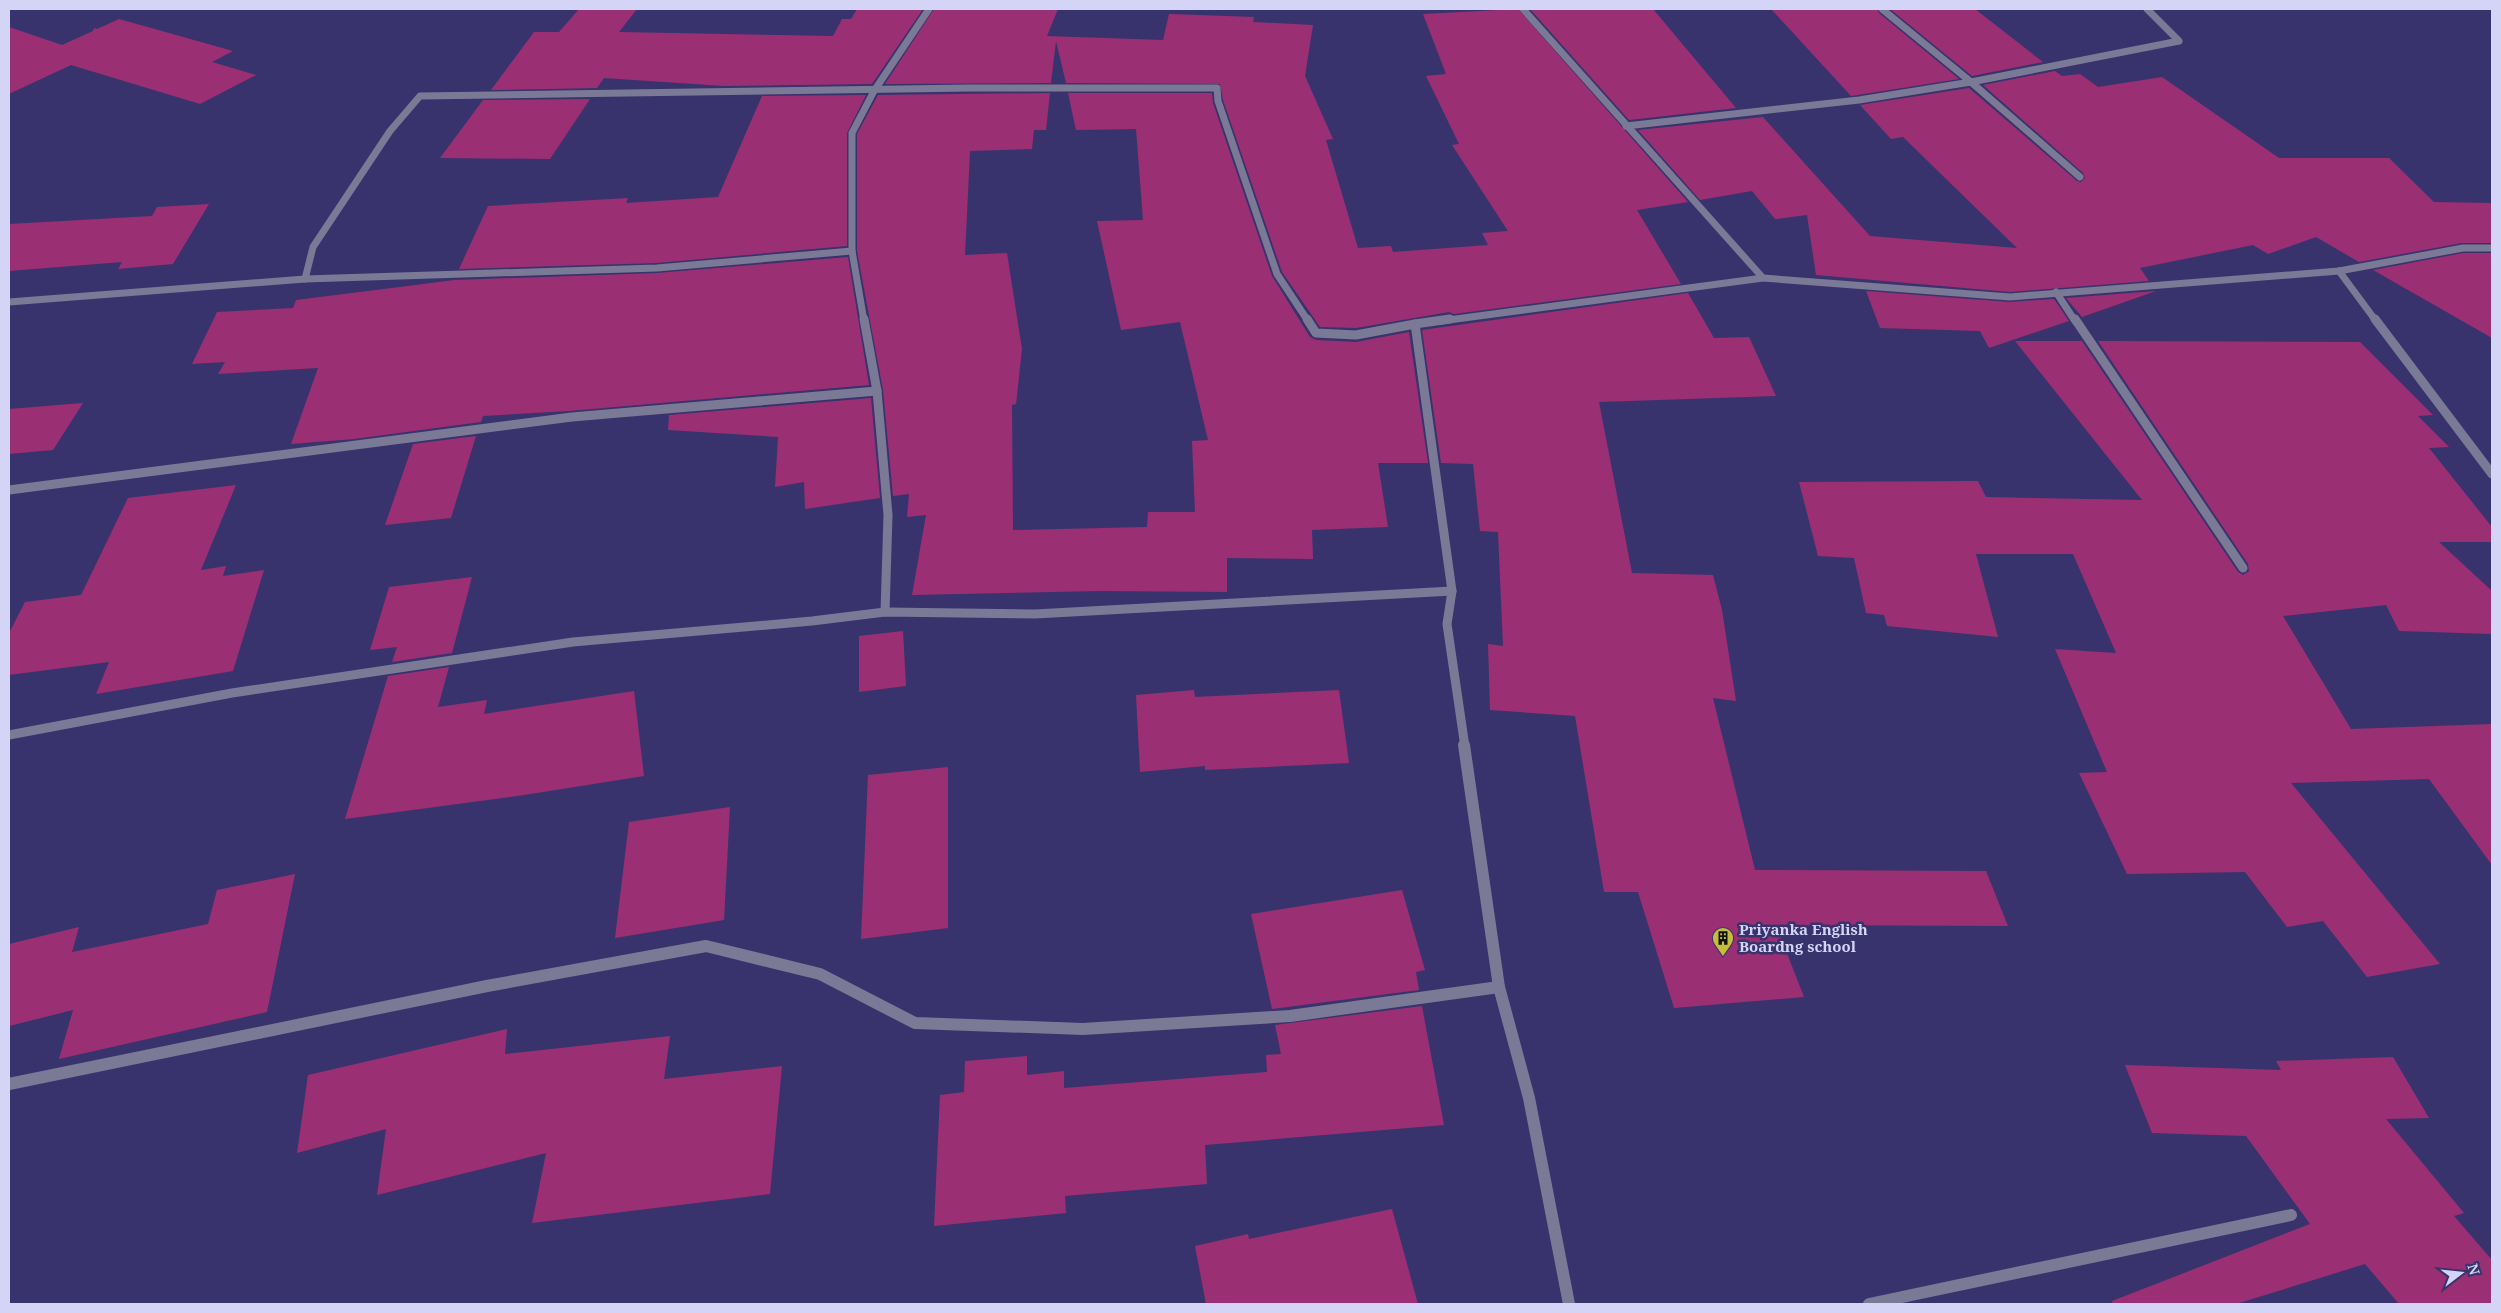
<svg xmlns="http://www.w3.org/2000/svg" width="2501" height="1313" font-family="'Noto Serif',serif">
<rect width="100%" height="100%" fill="#39336d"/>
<g fill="#9b2f74">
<path d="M579,9H637L619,32L833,36L842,19H851L857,9H923L872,84L724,86L604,78L597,88L491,90L534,32H559Z"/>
<path d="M934,9H1058L1047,36L1163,40L1169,14L1254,17L1253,22L1313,25L1305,76L1333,139L1326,140L1358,248L1391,246L1393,252L1488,245L1482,233L1508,231L1452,145L1459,144L1426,76L1446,74L1423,14L1518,9L1688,202L1637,210L1681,284L1454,314L1449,312L1356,328L1320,327L1282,272L1223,100L1220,84L1066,83L1056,41L1051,83L885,84Z"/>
<path d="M1530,9H1653L1736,108L1629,120Z"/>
<path d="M1771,9H1877L1879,13L1959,79L1851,96Z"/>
<path d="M1890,9H1975L2043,62L1972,76Z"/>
<path d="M119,19L233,51L212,62L256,75L200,104L71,65L9,94V27L62,45L93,31L94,28L97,29Z"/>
<path d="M2055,71L2062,76L2080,74L2098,87L2162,77L2279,158H2389L2434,202L2492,203V243H2462L2359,262L2316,237L2268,254L2253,245L2140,268L2149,281L2010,292L1816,275L1807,215L1775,219L1752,191L1700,200L1638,130L1763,117L1870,236L2017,248L1903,137L1891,139L1860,105L1969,88L2077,181L2081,182L2085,178L2083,173L1983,85Z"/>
<path d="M1050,93L1046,130H1034L1032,149L970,151L965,255L1007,253L1022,349L1016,404L1012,405L1013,530L1147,527L1148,512H1195L1192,441L1208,440L1180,322L1121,330L1097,221L1143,220L1136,129L1076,130L1068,93H1212L1213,103L1272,276L1310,337L1316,340L1356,342L1409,332L1428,463H1378L1388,527L1312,530L1313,559L1227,558V592L1100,591L912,595L926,515L907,517L909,494L893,496L883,390L857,251V134L878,95Z"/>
<path d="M866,95L847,133V246L657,263L459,269L488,206L628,198L626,203L718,197L762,96Z"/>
<path d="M590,99L550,159L440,158L483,100Z"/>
<path d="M209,204L173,264L118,269L122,262L9,271V224L152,216L157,207Z"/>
<path d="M2463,253H2492V338L2373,270Z"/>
<path d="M848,257L869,385L569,411L483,416L481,422L354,439L291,444L318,368L218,374L225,362L192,364L217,312L293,308L296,300L455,280L657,273Z"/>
<path d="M1866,291L2010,302L2054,299L2069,321L1989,348L1980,331L1880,328Z"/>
<path d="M2156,291L2082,317L2066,298Z"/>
<path d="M1688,293L1714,338L1749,337L1776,396L1599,402L1632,573L1713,575L1722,610L1736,701L1713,698L1755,870L1986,871L2008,926L1776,925L1804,997L1674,1008L1638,892H1604L1575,716L1490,710L1488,644L1503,646L1498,532L1480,531L1473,464L1441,463L1422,330Z"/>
<path d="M2015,341H2082L2238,572L2243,575L2249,571L2248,564L2098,341L2360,342L2433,415L2418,416L2449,447L2429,448L2492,527V542H2439L2492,591V634L2399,631L2386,605L2283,616L2351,729L2492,724V865L2429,779L2291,783L2440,964L2367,977L2323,921L2287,927L2245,872L2127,874L2079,773L2107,772L2055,649L2116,653L2073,554H1976L1998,637L1887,626L1884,615L1866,613L1854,558L1818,556L1799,482L1978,481L1986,497L2142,500Z"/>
<path d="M871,398L880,498L805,509L804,482L775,487L778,437L668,430L669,415Z"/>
<path d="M83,403L53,450L9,454V409Z"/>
<path d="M476,436L451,518L385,525L413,444Z"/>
<path d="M236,485L201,570L226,566L223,576L264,570L233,671L96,694L109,662L9,675V633L25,602L81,595L128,498Z"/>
<path d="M472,577L452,653L392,662L397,647L370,650L389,587Z"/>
<path d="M903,631L906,686L859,692V636Z"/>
<path d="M449,667L438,707L487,700L484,714L634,691L644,776L524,795L345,819L388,676Z"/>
<path d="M1194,690L1195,697L1339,690L1349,763L1205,770V766L1140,772L1136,695Z"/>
<path d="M948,767V928L861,939L868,775Z"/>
<path d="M730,807L724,920L615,938L629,822Z"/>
<path d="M295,874L267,1012L59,1059L73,1010L9,1026V944L79,927L72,952L208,924L217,890Z"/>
<path d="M1402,890L1425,970L1416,972L1419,990L1272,1009L1251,914Z"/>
<path d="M1422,1006L1444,1125L1205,1145L1207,1184L1065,1196L1066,1213L934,1226L940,1095L964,1092L965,1061L1027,1056V1075L1064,1071V1088L1267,1072L1266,1055L1281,1054L1275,1025Z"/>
<path d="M507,1029L505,1054L670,1036L664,1079L782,1066L770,1194L532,1223L546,1153L377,1195L386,1129L297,1153L308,1075Z"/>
<path d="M2393,1057L2429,1118L2386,1119L2464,1213L2454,1216L2492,1260V1304H2399L2365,1264L2236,1304H2113L2112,1301L2310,1224L2246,1136L2152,1133L2125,1065L2281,1070L2276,1061Z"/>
<path d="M1392,1209L1418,1304H1206L1195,1246L1248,1234L1249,1239Z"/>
</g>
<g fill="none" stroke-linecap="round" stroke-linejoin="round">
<g stroke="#7a7a96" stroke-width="7">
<path d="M1626,126L1859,100L1971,82L1882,9"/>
<path d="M2080,177L1971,82L2179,41L2147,9"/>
<path d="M2339,271L2376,321"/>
<path d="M1763,278L2010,297L2339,271L2463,248H2492"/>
<path d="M305,279L313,247L390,131L420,96L969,88H1217L1218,101L1277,274L1308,321"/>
<path d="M2056,292L2075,321"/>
<path d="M9,302L305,279L657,268L852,251"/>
<path d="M864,321L852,251V133L874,91L929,9"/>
<path d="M1441,321L1763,278L1523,9"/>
</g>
<g stroke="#7a7a96" stroke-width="9">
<path d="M864,319L877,391L888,515L885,612"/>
<path d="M1307,319L1316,333L1356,335L1415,324"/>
<path d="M1450,319L1415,324L1452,591L1447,624L1465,747"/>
<path d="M2075,319L2243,568"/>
<path d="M2375,319L2492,474"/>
<path d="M9,490L572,417L877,391"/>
<path d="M9,735L232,693L573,642L812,621L885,612L1035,614L1452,591"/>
</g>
<g stroke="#7a7a96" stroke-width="12">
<path d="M1464,745L1499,987L1529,1098L1569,1304"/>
<path d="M9,1084L487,986L706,946L820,974L915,1023L1083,1029L1290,1016L1499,987"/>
<path d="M1869,1304L2291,1215"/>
</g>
</g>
<defs>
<g id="building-pin" transform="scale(1.125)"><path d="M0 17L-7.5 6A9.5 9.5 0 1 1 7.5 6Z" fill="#c5bc3d" stroke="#39336d"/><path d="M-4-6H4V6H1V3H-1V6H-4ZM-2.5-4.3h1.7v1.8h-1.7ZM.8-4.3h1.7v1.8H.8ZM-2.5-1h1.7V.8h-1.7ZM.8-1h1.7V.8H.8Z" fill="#111"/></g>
</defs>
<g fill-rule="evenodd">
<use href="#building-pin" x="1723" y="938"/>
</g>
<g text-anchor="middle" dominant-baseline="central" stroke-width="5" stroke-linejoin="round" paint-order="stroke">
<g font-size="15" font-weight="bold" fill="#d4d4f7" stroke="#39336d" text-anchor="start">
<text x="1739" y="929">Priyanka English<tspan x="1739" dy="17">Boardng school</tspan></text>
</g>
</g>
<rect width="2501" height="1313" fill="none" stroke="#d4d4f7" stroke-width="20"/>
<g transform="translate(2461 1273) rotate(74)" stroke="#39336d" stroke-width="4" paint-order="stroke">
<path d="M0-4L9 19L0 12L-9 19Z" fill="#d4d4f7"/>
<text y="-8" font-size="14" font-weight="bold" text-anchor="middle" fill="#d4d4f7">N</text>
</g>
</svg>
